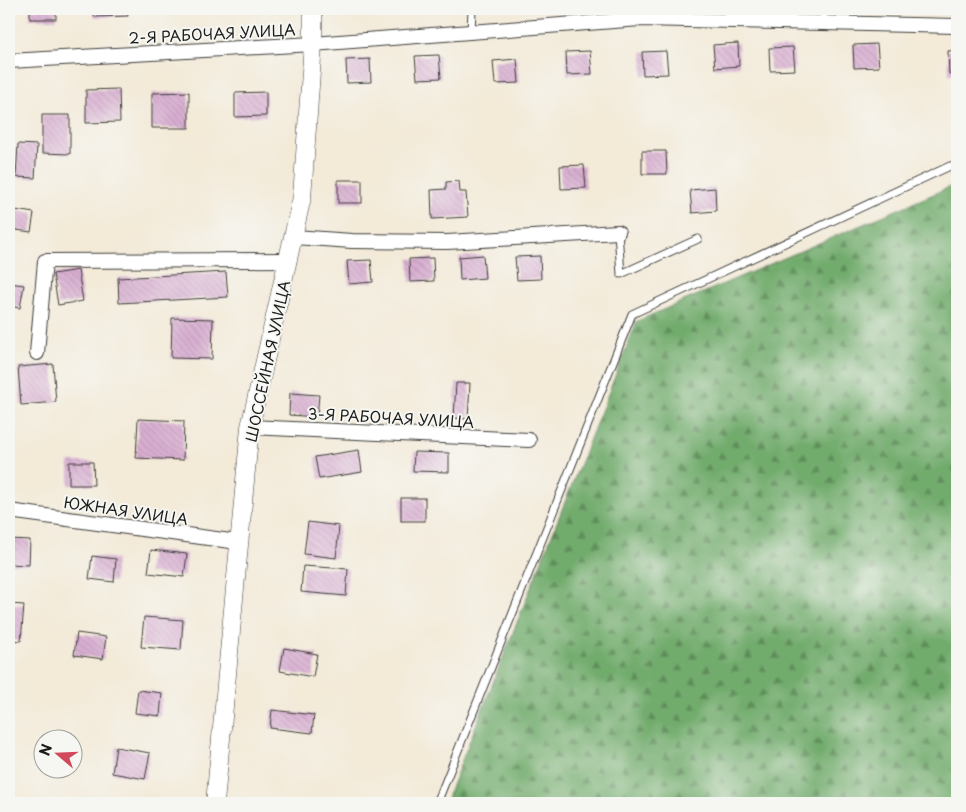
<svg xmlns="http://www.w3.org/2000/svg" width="966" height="812" font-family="'Playpen Sans',sans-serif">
<defs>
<pattern id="forest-firs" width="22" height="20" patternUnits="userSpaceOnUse" patternTransform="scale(1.25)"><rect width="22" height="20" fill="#72ac6d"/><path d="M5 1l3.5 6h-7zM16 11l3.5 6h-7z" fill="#5d8b59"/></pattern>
<pattern id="building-back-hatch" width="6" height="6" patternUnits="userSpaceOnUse" patternTransform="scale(1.25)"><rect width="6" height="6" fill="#d9afd2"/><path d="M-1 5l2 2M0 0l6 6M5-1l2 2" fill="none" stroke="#ba96b4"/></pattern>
</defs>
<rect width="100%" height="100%" fill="#f6f6f2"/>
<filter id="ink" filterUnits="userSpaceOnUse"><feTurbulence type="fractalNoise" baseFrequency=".02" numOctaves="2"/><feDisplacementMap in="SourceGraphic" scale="10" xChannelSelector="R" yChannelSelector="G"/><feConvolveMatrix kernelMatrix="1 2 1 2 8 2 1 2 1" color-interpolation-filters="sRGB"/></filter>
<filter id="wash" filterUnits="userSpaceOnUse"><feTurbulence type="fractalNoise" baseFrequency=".0096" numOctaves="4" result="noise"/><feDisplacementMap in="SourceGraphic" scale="20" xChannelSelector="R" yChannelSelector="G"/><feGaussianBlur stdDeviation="1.12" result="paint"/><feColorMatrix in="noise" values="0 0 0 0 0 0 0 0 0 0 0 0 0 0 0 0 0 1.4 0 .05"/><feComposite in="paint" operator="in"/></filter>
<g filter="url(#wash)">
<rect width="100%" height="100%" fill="#f3ead8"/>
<path fill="url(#forest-firs)" stroke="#476444" d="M957,184V803H445L637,321Z"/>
<g id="blocks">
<g fill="url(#building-back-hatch)">
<rect x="30" y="9" width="26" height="10"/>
<path d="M94,9H127L128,16L94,17Z"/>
<path d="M167,9H196V10L167,12Z"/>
<path d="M738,43L739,66L715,68L713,45Z"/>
<path d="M877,44L879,67L854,68L853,45Z"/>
<path d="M793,47L795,70L770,71L769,48Z"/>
<path d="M957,50V73L949,74L948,51Z"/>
<path d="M590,51L592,74L567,75L566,52Z"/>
<path d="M666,51L668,74L643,75L642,52Z"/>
<path d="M439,55L441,78L417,79L415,56Z"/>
<path d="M370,59L371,82L347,83L346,60Z"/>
<path d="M517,59L519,83L495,84L493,61Z"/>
<path d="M119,89L120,122L86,123V90Z"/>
<path d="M189,92V128H152V93Z"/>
<path d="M266,92V116L235,117V93Z"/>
<path d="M42,115H70V154L42,153Z"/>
<path d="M18,144L37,145L35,178L16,177Z"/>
<path d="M642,151H666L667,174H642Z"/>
<path d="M584,165L586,188L561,189L560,166Z"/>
<rect x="338" y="180" width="24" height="23"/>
<path d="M459,181L460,192H466L468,217L432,219L431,190L446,189V182Z"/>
<path d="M715,188L716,211L692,213L690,190Z"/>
<path d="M9,209L34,213L31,232L9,229Z"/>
<path d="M483,255L485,278L460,280L459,257Z"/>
<path d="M540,256L541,279L517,280L515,257Z"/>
<path d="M433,258L434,281L410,282L409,259Z"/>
<path d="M371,260L373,282L349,284L347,261Z"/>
<path d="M78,270L83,301L58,305L53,274Z"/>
<path d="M226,272L228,297L119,303L118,278Z"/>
<path d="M9,283L24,285L20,308L9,306Z"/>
<path d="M172,318L213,319L212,359L171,358Z"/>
<path d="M53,364L56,402L21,405L18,367Z"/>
<path d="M456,383H470L468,419L454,418Z"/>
<path d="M290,393L319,395L317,417L289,415Z"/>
<path d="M138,419L184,421L183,460L136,458Z"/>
<path d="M359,450L362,472L319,479L315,457Z"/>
<path d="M414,452L449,453V472L413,471Z"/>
<path d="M69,462H93L94,485H69Z"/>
<rect x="401" y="498" width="24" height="23"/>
<path d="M308,522L339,526L336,558L304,554Z"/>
<path d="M9,539L30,540L29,565L9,564Z"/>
<path d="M151,550L187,554L184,577L148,573Z"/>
<path d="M92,556L116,559L114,582L89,579Z"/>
<path d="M303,566L348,569L346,596L301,592Z"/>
<path d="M9,604L24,605L21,641L9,640Z"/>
<path d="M144,617L183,620L181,650L141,647Z"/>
<path d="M77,633L106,637L103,659L74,655Z"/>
<path d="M284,648L317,654L313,677L280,671Z"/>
<path d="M138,690L162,693L160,716L135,713Z"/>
<path d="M272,710L314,715L312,733L270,728Z"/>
<path d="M116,747L150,753L145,779L112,773Z"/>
</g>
</g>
</g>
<g filter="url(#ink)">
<use href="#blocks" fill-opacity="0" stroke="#3c3b38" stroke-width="1"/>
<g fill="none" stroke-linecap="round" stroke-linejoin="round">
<g stroke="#3c3b38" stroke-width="9">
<g id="service">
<path d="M823,9L824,23"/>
<path d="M471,32L472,9"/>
<path d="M618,232L621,274L698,239"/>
<path d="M437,803L632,314L950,166L957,165"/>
</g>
</g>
<g stroke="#3c3b38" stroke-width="16">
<g id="minor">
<path d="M9,61L313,44L640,19L957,26"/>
<path d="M294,237L352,241L447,242L618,232"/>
<path d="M37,353L45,261L289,260"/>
<path d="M250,427L529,440"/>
<path d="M9,511L238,542"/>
</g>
</g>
<g stroke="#3c3b38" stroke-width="19">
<path id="tertiary" d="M215,803L250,427L302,197L313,44V9"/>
</g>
<use href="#service" stroke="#fff" stroke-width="7"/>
<use href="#minor" stroke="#fff" stroke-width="14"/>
<use href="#tertiary" stroke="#fff" stroke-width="18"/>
</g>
</g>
<g text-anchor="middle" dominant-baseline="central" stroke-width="4" stroke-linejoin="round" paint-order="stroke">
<g font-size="15" fill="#1c1c1c" stroke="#f6f6f2">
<text transform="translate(212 33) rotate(-3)">2-Я РАБОЧАЯ УЛИЦА</text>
<text transform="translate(267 361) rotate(-78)">ШОССЕЙНАЯ УЛИЦА</text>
<text transform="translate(391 417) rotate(3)">3-Я РАБОЧАЯ УЛИЦА</text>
<text transform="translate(126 510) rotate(8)">ЮЖНАЯ УЛИЦА</text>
</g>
</g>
<rect width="966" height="812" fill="none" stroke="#f6f6f2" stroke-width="30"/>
<g transform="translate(58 754) rotate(289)"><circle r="24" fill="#f6f6f2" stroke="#9f9f9c"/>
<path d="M0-4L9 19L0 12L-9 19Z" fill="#d1495b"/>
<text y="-8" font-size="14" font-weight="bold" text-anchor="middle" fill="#1c1c1c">N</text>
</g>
</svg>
